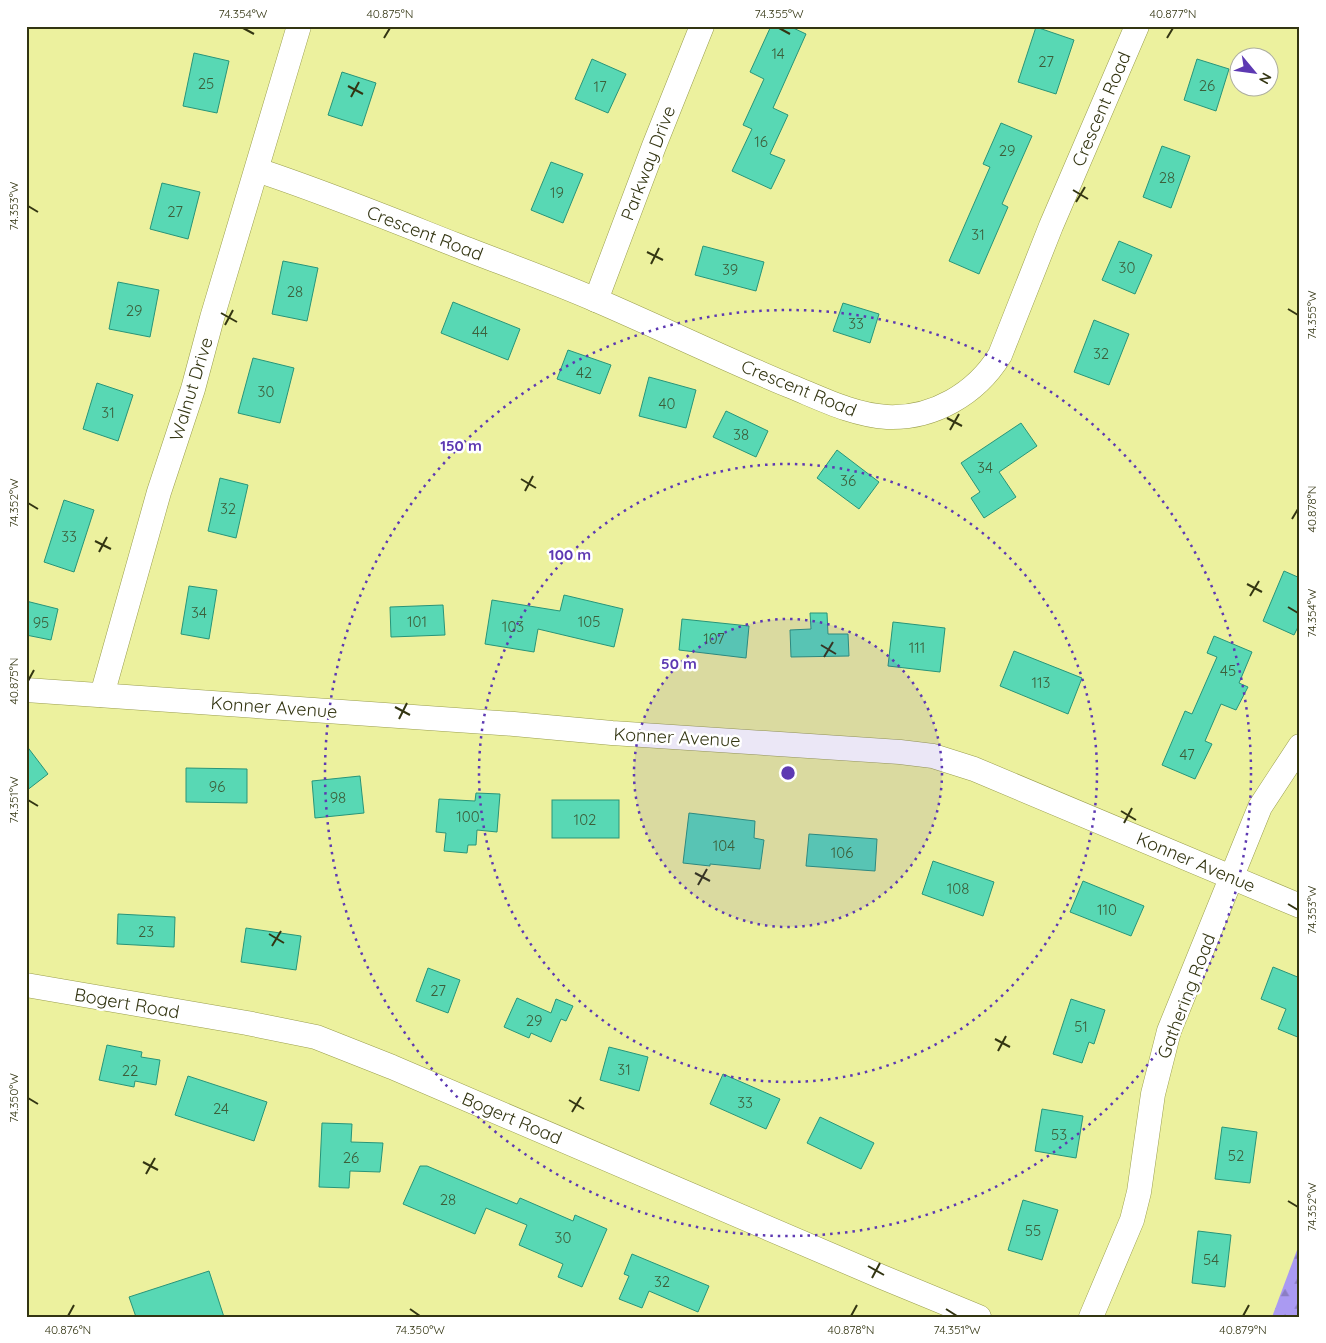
<svg xmlns="http://www.w3.org/2000/svg" width="1326" height="1343" font-family="Quicksand,sans-serif">
<defs>
<pattern id="forest-firs" width="22" height="20" patternUnits="userSpaceOnUse" patternTransform="scale(1.25)"><rect width="22" height="20" fill="#aa9af2"/><path d="M5 1l3.5 6h-7zM16 11l3.5 6h-7z" fill="#8b7ec3"/></pattern>
</defs>
<rect width="100%" height="100%" fill="#ecf19e"/>
<path fill="url(#forest-firs)" d="M1300,1242V1317H1272Z"/>
<g fill="#58d8b4" stroke="#289579">
<path d="M771,26H789L806,34L773,108L788,115L770,154L785,160L771,189L732,171L752,129L743,125L764,79L750,72Z"/>
<path d="M1036,27L1074,40L1056,94L1018,82Z"/>
<path d="M194,53L229,61L217,113L183,106Z"/>
<path d="M592,59L626,74L608,113L575,99Z"/>
<path d="M1197,59L1229,69L1216,111L1184,100Z"/>
<path d="M342,72L376,83L362,126L328,115Z"/>
<path d="M1001,123L1032,136L1002,204L1008,207L979,274L949,261L990,167L983,164Z"/>
<path d="M1162,146L1190,156L1171,208L1143,197Z"/>
<path d="M551,162L583,174L563,223L531,210Z"/>
<path d="M162,183L200,192L188,239L150,229Z"/>
<path d="M1119,241L1152,255L1135,294L1102,280Z"/>
<path d="M703,246L764,262L756,291L695,275Z"/>
<path d="M283,261L318,268L307,321L272,314Z"/>
<path d="M118,282L159,290L150,337L109,329Z"/>
<path d="M453,302L520,329L508,360L441,333Z"/>
<path d="M843,303L879,314L870,343L833,331Z"/>
<path d="M1094,320L1129,334L1109,385L1074,372Z"/>
<path d="M568,350L611,365L600,394L557,379Z"/>
<path d="M253,358L294,368L280,423L238,413Z"/>
<path d="M649,377L696,390L686,428L639,416Z"/>
<path d="M97,383L133,395L118,441L83,429Z"/>
<path d="M726,411L768,431L756,457L713,437Z"/>
<path d="M1021,423L1037,446L999,472L1016,497L984,518L971,498L980,492L961,463Z"/>
<path d="M837,450L879,482L859,509L817,478Z"/>
<path d="M220,478L248,485L236,538L208,531Z"/>
<path d="M64,500L94,510L74,572L44,562Z"/>
<path d="M1284,571L1300,578V623L1294,635L1263,621Z"/>
<path d="M189,586L217,590L209,639L181,634Z"/>
<path d="M564,595L623,609L614,647L538,629L534,652L485,644L492,600L560,611Z"/>
<path d="M26,601L58,609L51,640L26,635Z"/>
<path d="M443,605L445,635L391,637L390,607Z"/>
<path d="M810,613H827L828,634H848L849,656L791,657L790,630L811,629Z"/>
<path d="M682,619L749,626L746,658L679,650Z"/>
<path d="M893,622L945,628L940,672L888,666Z"/>
<path d="M1214,636L1252,652L1239,683L1248,687L1236,710L1221,704L1205,741L1212,744L1195,779L1162,765L1185,711L1192,714L1217,657L1207,653Z"/>
<path d="M1014,651L1082,678L1068,714L1000,686Z"/>
<path d="M26,745L48,774L26,791Z"/>
<path d="M186,768L247,769V803L186,802Z"/>
<path d="M360,776L364,813L315,818L312,781Z"/>
<path d="M476,793L500,794L497,832L477,830L476,845H468L467,853L444,851L446,833L436,832L439,799L475,801Z"/>
<rect x="552" y="800" width="67" height="38"/>
<path d="M689,813L755,821L754,838L764,840L760,869L710,864V866L683,863Z"/>
<path d="M809,834L877,839L875,871L806,866Z"/>
<path d="M933,861L994,882L983,916L922,894Z"/>
<path d="M1083,881L1144,906L1131,936L1070,912Z"/>
<path d="M118,914L175,917L174,947L117,944Z"/>
<path d="M246,928L301,936L296,970L241,962Z"/>
<path d="M1273,967L1300,978V1038L1278,1029L1286,1009L1261,999Z"/>
<path d="M428,968L460,980L448,1013L416,1001Z"/>
<path d="M517,998L551,1013L556,999L573,1006L566,1021L561,1019L551,1042L531,1033L529,1038L504,1027Z"/>
<path d="M1071,999L1105,1010L1094,1044L1089,1042L1082,1063L1053,1054Z"/>
<path d="M107,1045L142,1052L141,1057L160,1060L156,1085L135,1081L134,1087L99,1080Z"/>
<path d="M609,1047L648,1057L639,1091L600,1080Z"/>
<path d="M723,1074L780,1099L766,1129L710,1104Z"/>
<path d="M188,1076L267,1102L254,1141L175,1115Z"/>
<path d="M1042,1109L1083,1116L1076,1158L1035,1151Z"/>
<path d="M820,1117L874,1143L861,1169L807,1143Z"/>
<path d="M322,1123L352,1124L351,1142L383,1143L380,1172L350,1171L349,1188L319,1187Z"/>
<path d="M1222,1127L1257,1132L1250,1183L1215,1179Z"/>
<path d="M420,1166H427L517,1204L520,1198L573,1221L575,1215L607,1229L582,1287L558,1277L563,1264L519,1245L527,1225L486,1208L475,1234L403,1204Z"/>
<path d="M1023,1200L1058,1210L1042,1260L1008,1250Z"/>
<path d="M1198,1231L1231,1235L1225,1287L1192,1283Z"/>
<path d="M632,1254L709,1286L698,1312L649,1291L642,1308L619,1299L629,1276L624,1274Z"/>
<path d="M209,1271L224,1317H136L129,1297Z"/>
</g>
<g fill="none" stroke-linecap="round" stroke-linejoin="round">
<g stroke="#9a9e4d" stroke-width="25">
<g id="minor">
<path d="M257,170C324,192 390,219 456,245C502,263 550,280 596,300C661,328 725,359 790,386C822,399 853,415 887,417C933,419 976,394 1000,355L1051,226L1137,26"/>
<path d="M596,300L654,146L702,26"/>
<path d="M26,690L514,724L612,733L900,752L933,756L974,769L1300,906"/>
<path d="M102,695L159,492L193,389L212,318L299,26"/>
<path d="M26,985L247,1023L316,1037L392,1067L882,1277L979,1317"/>
<path d="M1091,1317L1132,1220L1139,1192L1153,1094L1169,1031L1260,807L1300,746"/>
</g>
</g>
<use href="#minor" stroke="#fff" stroke-width="24"/>
</g>
<path fill="none" stroke="#333512" stroke-width="2" d="M243,28L254,34M779,28L790,34M384,38L390,28M1167,38L1173,28M348,86L363,94M351,97L359,82M1073,190L1088,199M1076,202L1085,187M28,206L38,212M647,252L663,260M651,264L659,248M1288,309L1298,315M221,313L237,322M225,325L233,310M947,418L962,426M950,430L959,414M521,479L536,488M525,491L533,476M28,503L38,509M1292,519L1298,509M95,541L111,549M99,552L107,537M1247,584L1262,592M1250,596L1259,581M1288,607L1298,613M821,645L836,654M824,657L833,642M28,681L34,670M395,707L410,715M399,719L407,703M28,800L38,806M1121,811L1136,820M1124,823L1132,808M695,873L710,881M698,885L707,869M1288,904L1298,910M269,934L284,943M272,946L281,931M995,1039L1010,1047M998,1051L1006,1036M28,1098L38,1104M569,1100L584,1109M572,1112L581,1097M143,1162L158,1170M146,1174L155,1158M1288,1201L1298,1207M868,1266L884,1275M872,1278L880,1263M410,1309L420,1316M946,1309L957,1316M68,1316L74,1305M851,1316L857,1305M1243,1316L1249,1305"/>
<circle cx="788" cy="773" r="154" fill="#5d39b2" fill-opacity=".12"/>
<g fill="none" stroke="#5d39b2" stroke-width="2.5" stroke-dasharray="2.5 5">
<circle cx="788" cy="773" r="154"/>
<circle cx="788" cy="773" r="309"/>
<circle cx="788" cy="773" r="463"/>
</g>
<g text-anchor="middle" dominant-baseline="central" stroke-width="5" stroke-linejoin="round" paint-order="stroke">
<g font-size="15" fill="#3c5e3a">
<text x="778" y="53">14</text>
<text x="1046" y="61">27</text>
<text x="206" y="83">25</text>
<text x="1207" y="85">26</text>
<text x="600" y="86">17</text>
<text x="761" y="141">16</text>
<text x="1007" y="150">29</text>
<text x="1167" y="177">28</text>
<text x="557" y="192">19</text>
<text x="175" y="211">27</text>
<text x="978" y="234">31</text>
<text x="1127" y="267">30</text>
<text x="730" y="269">39</text>
<text x="295" y="291">28</text>
<text x="134" y="310">29</text>
<text x="856" y="323">33</text>
<text x="480" y="331">44</text>
<text x="1101" y="353">32</text>
<text x="584" y="372">42</text>
<text x="266" y="391">30</text>
<text x="667" y="403">40</text>
<text x="108" y="412">31</text>
<text x="741" y="434">38</text>
<text x="985" y="467">34</text>
<text x="848" y="480">36</text>
<text x="228" y="508">32</text>
<text x="69" y="536">33</text>
<text x="199" y="612">34</text>
<text x="417" y="621">101</text>
<text x="589" y="621">105</text>
<text x="41" y="622">95</text>
<text x="513" y="626">103</text>
<text x="714" y="638">107</text>
<text x="917" y="647">111</text>
<text x="1228" y="670">45</text>
<text x="1041" y="682">113</text>
<text x="1187" y="754">47</text>
<text x="217" y="786">96</text>
<text x="338" y="797">98</text>
<text x="468" y="816">100</text>
<text x="585" y="819">102</text>
<text x="724" y="845">104</text>
<text x="842" y="852">106</text>
<text x="958" y="888">108</text>
<text x="1107" y="909">110</text>
<text x="146" y="931">23</text>
<text x="438" y="990">27</text>
<text x="534" y="1020">29</text>
<text x="1081" y="1026">51</text>
<text x="624" y="1069">31</text>
<text x="130" y="1070">22</text>
<text x="745" y="1102">33</text>
<text x="221" y="1108">24</text>
<text x="1059" y="1134">53</text>
<text x="1236" y="1155">52</text>
<text x="351" y="1157">26</text>
<text x="448" y="1199">28</text>
<text x="1033" y="1230">55</text>
<text x="563" y="1237">30</text>
<text x="1211" y="1259">54</text>
<text x="662" y="1281">32</text>
</g>
<g font-size="18" fill="#333512" stroke="#fff">
<text transform="translate(1101 109) rotate(-67)">Crescent Road</text>
<text transform="translate(648 163) rotate(-69)">Parkway Drive</text>
<text transform="translate(425 233) rotate(21)">Crescent Road</text>
<text transform="translate(799 388) rotate(22)">Crescent Road</text>
<text transform="translate(191 389) rotate(-73)">Walnut Drive</text>
<text transform="translate(274 707) rotate(4)">Konner Avenue</text>
<text transform="translate(677 737) rotate(3)">Konner Avenue</text>
<text transform="translate(1196 862) rotate(23)">Konner Avenue</text>
<text transform="translate(1186 996) rotate(-69)">Gathering Road</text>
<text transform="translate(127 1003) rotate(10)">Bogert Road</text>
<text transform="translate(512 1118) rotate(23)">Bogert Road</text>
</g>
</g>
<circle cx="788" cy="773" r="8" fill="#5d39b2" stroke="#fff" stroke-width="2.5"/>
<g font-size="15" text-anchor="middle" font-weight="bold" fill="#5d39b2" stroke="#fff" stroke-width="5" stroke-linejoin="round" paint-order="stroke">
<text x="461" y="451">150 m</text>
<text x="570" y="560">100 m</text>
<text x="679" y="669">50 m</text>
</g>
<rect width="1326" height="1343" fill="none" stroke="#ffffff" stroke-width="55"/>
<g transform="translate(1254 72) rotate(119)"><circle r="24" fill="#ffffff" stroke="#adaea0"/>
<path d="M0-4L9 19L0 12L-9 19Z" fill="#5d39b2"/>
<text y="-8" font-size="14" font-weight="bold" text-anchor="middle" fill="#333512">N</text>
</g>
<rect x="28" y="28" width="1270" height="1288" fill="none" stroke="#333512" stroke-width="2"/>
<g font-size="12" text-anchor="middle" fill="#333512">
<text x="243" y="18">74.354°W</text>
<text x="390" y="18">40.875°N</text>
<text x="779" y="18">74.355°W</text>
<text x="1173" y="18">40.877°N</text>
<text transform="translate(14 206) rotate(-90)" y="4">74.353°W</text>
<text transform="translate(1312 315) rotate(-90)" y="4">74.355°W</text>
<text transform="translate(14 503) rotate(-90)" y="4">74.352°W</text>
<text transform="translate(1312 509) rotate(-90)" y="4">40.878°N</text>
<text transform="translate(1312 613) rotate(-90)" y="4">74.354°W</text>
<text transform="translate(14 681) rotate(-90)" y="4">40.875°N</text>
<text transform="translate(14 800) rotate(-90)" y="4">74.351°W</text>
<text transform="translate(1312 910) rotate(-90)" y="4">74.353°W</text>
<text transform="translate(14 1098) rotate(-90)" y="4">74.350°W</text>
<text transform="translate(1312 1207) rotate(-90)" y="4">74.352°W</text>
<text x="68" y="1334">40.876°N</text>
<text x="420" y="1334">74.350°W</text>
<text x="851" y="1334">40.878°N</text>
<text x="957" y="1334">74.351°W</text>
<text x="1243" y="1334">40.879°N</text>
</g>
</svg>
